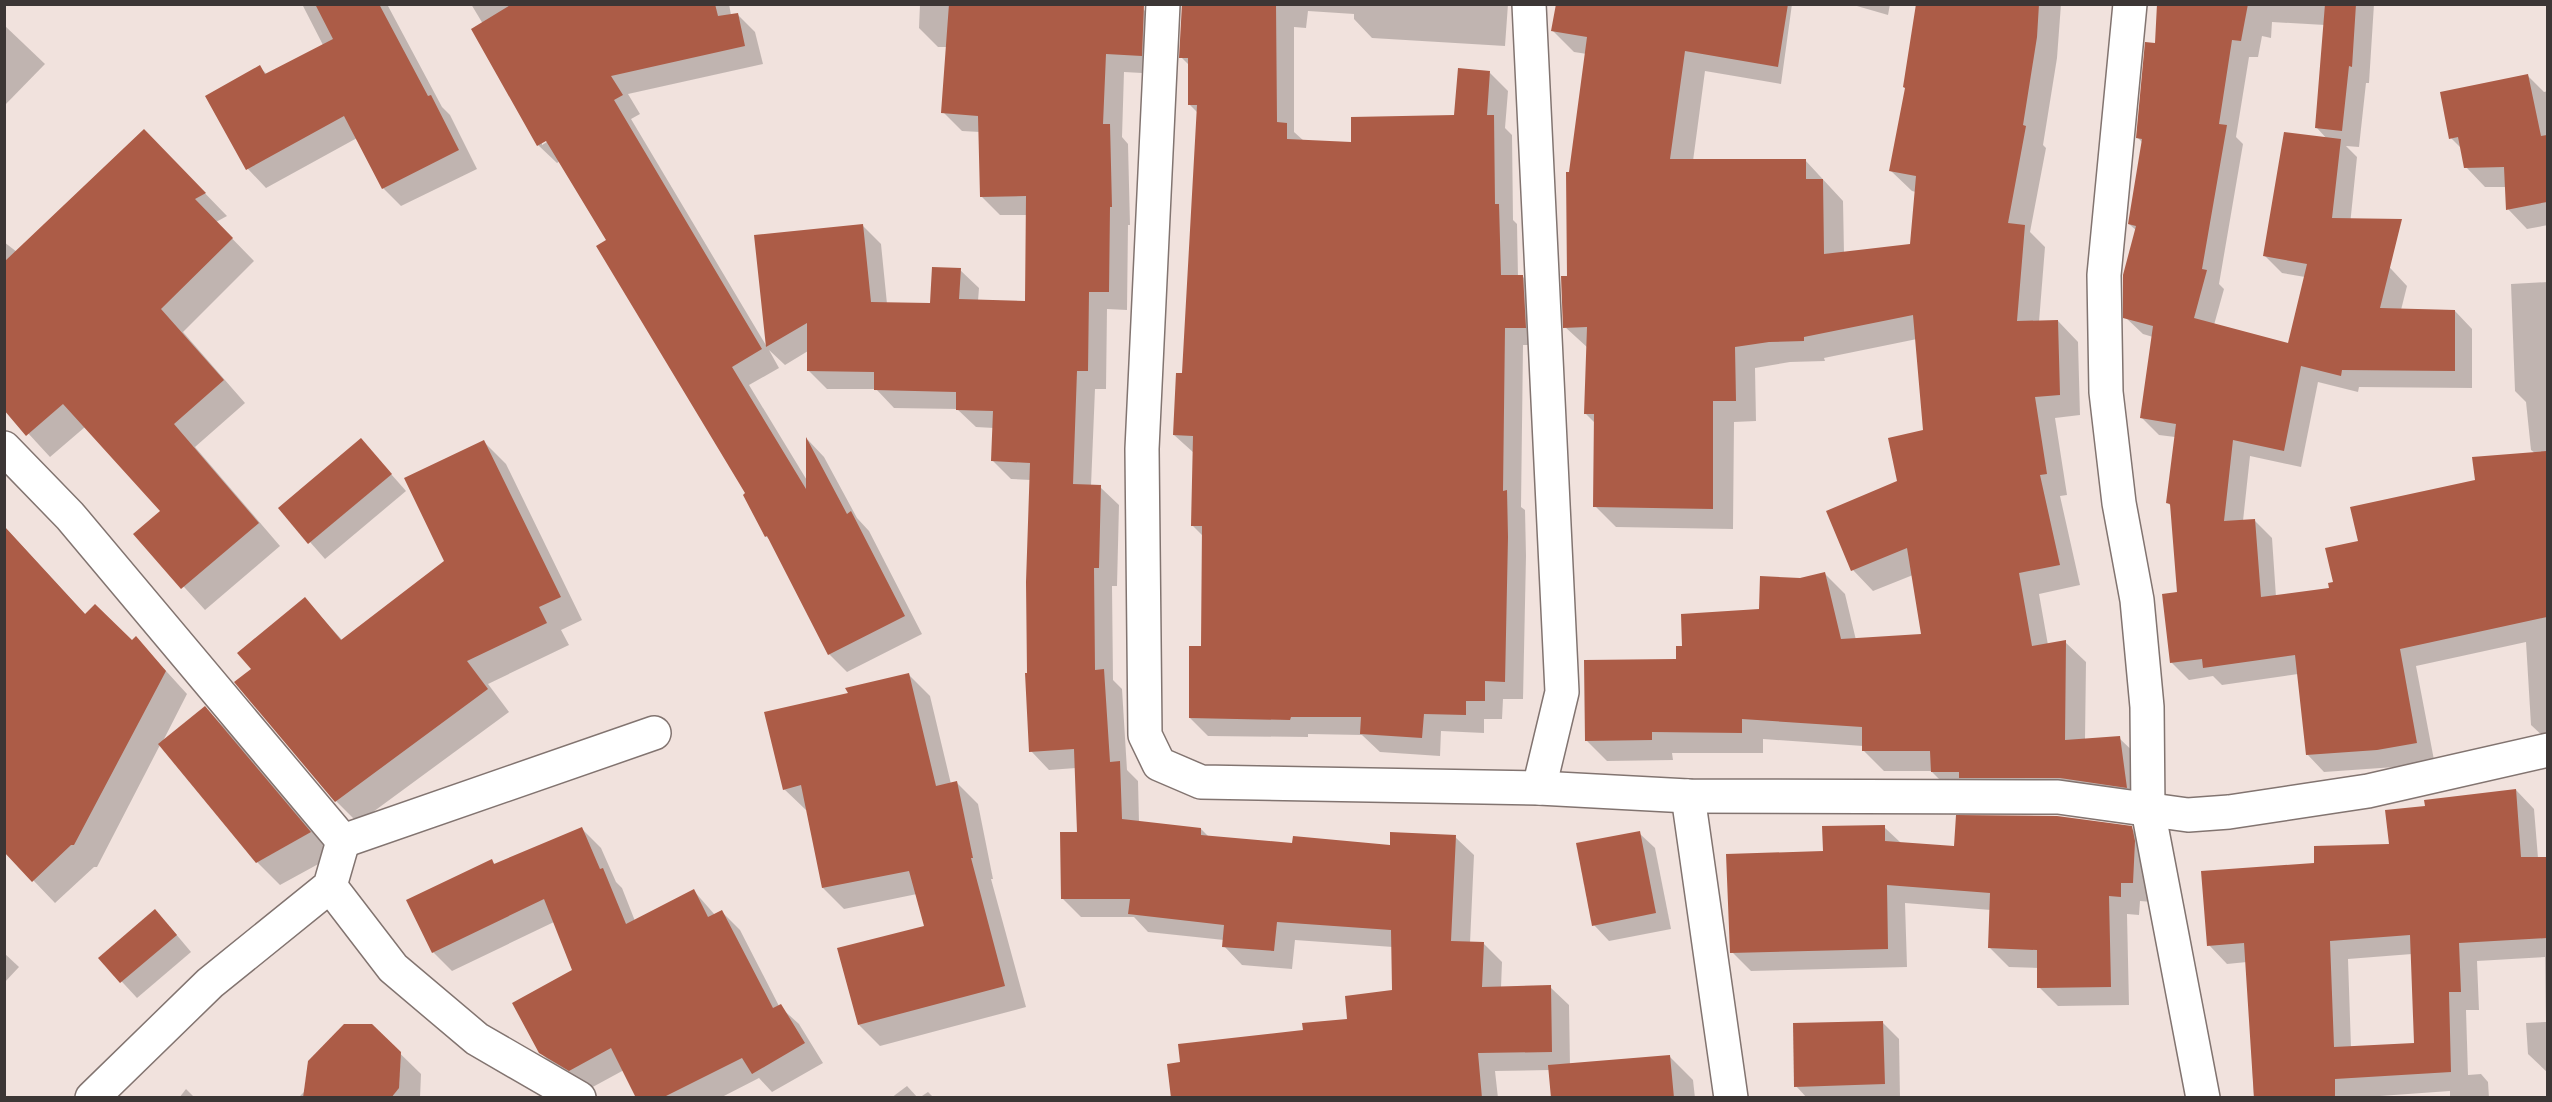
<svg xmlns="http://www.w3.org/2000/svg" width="2552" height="1102" font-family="Figtree,sans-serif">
<rect width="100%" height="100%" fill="#f1e2dd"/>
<g fill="#0003" fill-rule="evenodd">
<path d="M302,4H392L388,6L442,107L450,115L477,169L401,206L383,188L357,138L266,188L248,169L207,96L259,67L268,75L323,45Z"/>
<path d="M471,4H729L731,15L737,14L755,32L763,64L628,94L640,114L631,119L767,347L755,236L862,225L881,244L887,304H931L960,270L979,288L978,301L1026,303L1027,215H1000L982,197L980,132L962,131L943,112L948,47H938L919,28L920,4H1124L1143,9L1162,28L1160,74L1124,72L1122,137L1128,144L1130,225H1128L1127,310L1107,309L1106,389H1095L1091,486L1100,487L1119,505L1117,586H1112L1113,680L1122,689L1127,770L1138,781L1139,822L1201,829L1209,837L1294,844L1391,846L1455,837L1474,855L1470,943H1483L1502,962L1501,988L1550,987L1569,1005L1570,1065L1670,1057L1693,1080L1695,1098H1553L1550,1070L1495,1071L1498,1098H1172L1305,1032L1349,1020L1394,991L1393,947L1295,940L1292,969L1242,965L1224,946V940L1148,932L1134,917H1081L1062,898L1078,833L1076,768L1049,770L1031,751L1029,674L1031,480L1011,479L993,461L994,428L976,427L957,409L894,408L876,389H827L808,370V351L785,365L769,350L779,368L749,385L808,482V440L824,457L857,518L869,531L922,634L847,672L829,654L771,541L766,536L747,494L608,241L560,161L557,163L538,145L483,24ZM553,138L542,145V142Z"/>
<path d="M1194,4H1508L1505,46L1372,38L1354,19V14L1308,11L1306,28L1294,27V132L1304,141L1352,144L1455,117L1490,73L1508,91L1505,128L1512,135L1513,220L1517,224L1518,277H1523L1541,295L1543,345H1523L1521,507L1525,510L1526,556L1523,699H1503L1502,719H1484V733L1441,731L1440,756L1380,752L1362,735L1308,734V737L1208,736L1190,718L1202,648L1203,536L1192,525L1194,453L1174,435L1183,375L1198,113L1189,104L1190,66L1181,57Z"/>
<path d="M1557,4H1792L1781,84L1705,71L1693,161L1805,160L1843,201L1844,253L1911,245L1916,192L1912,191L1891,171L1950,4H2061L2057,58L2043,145L2046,148L2030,232L2045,247L2039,322L2058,321L2078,342L2080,415L2055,418L2067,495L2060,496L2080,585L2039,594L2048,645L2065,642L2086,662L2085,740L2119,738L2140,758L2147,808L1953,793L1931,771H1884L1863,750V746L1763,739V753H1672L1673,760L1607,761L1587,741L1677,660L1683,648L1760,611L1800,579L1824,573L1845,594L1856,640L1922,635L1913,575L1873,591L1853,570L1828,511L1899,482L1924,432L1917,339L1824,358L1825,361L1790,362L1755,368L1756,421L1734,422L1733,529L1616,527L1595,506V423L1585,413L1588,348L1565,327L1569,277L1570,173L1587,54L1574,52L1553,31Z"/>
<path d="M1850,4H1890L1888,15Z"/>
<path d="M2158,4H2374L2369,83H2366L2359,147L2346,146L2357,157L2350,225L2407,286L2401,310L2455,311L2472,329V388L2359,387L2358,392L2318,382L2301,467L2250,456L2243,521L2254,520L2272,538L2276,597L2331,589L2360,542L2535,453L2531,450L2526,402L2515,391L2511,284L2548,282V741L2531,725L2526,642L2416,666L2434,760L2395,767L2324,772L2307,754L2298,674L2222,685L2213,676L2189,680L2171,662L2178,593L2171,506L2168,503L2175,437L2159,435L2141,417L2153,337L2143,334L2125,317L2137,231L2129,224L2143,143L2138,138L2156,45ZM2272,22L2325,25L2317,128L2327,139L2265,256L2282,273L2305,277L2289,345L2214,325L2224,289L2219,284L2243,144L2236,137L2249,57H2258L2262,36L2271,38Z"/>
<path d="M4,25L45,64L4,106Z"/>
<path d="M2528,76L2544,92L2548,91V225L2527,229L2508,209L2507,187H2485L2466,167L2462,149L2451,138Z"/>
<path d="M167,154L227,216L216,222L254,261L183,332L245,403L195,447L280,546L205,610L136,534L162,511L85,427L50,457L4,407V242L17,252Z"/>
<path d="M361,440L406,491L325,559L280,508Z"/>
<path d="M483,441L506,464L582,620L561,630L569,645L488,684L509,712L358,823L336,801L253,669L305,599L343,641L446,561Z"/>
<path d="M4,526L86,615L132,642L136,638L187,694L162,743L205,708L228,731L333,856L280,885L257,862L160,745L97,867H94L55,903L33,880L4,849Z"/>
<path d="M909,675L930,696L951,784L957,783L978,804L993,879H991L1026,1007L880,1046L859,1025L925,927L917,894L844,909L823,888L808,810H806L784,789L850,694Z"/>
<path d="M2516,790L2534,809L2538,858H2548V1073L2528,1054L2526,1023L2546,1022L2545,957L2477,961L2479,1010H2466L2468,1075L2481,1074L2488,1082L2489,1098H2450V1091L2352,1098H2254L2247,962L2227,964L2209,945L2316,864L2391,845L2427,807ZM2412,954L2416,1044L2351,1048L2348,959Z"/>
<path d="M1884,827L1901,843L1955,848L2131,828L2150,847L2152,902L2140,901L2139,915L2127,914L2129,1005L2058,1006L2039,987V968L2009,967L1990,948L1991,910L1905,903L1907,967L1751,971L1732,952L1825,852Z"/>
<path d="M582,829L601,848L616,882L622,888L635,921L694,891L715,915L721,911L740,930L779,1006L799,1024L823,1063L772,1092L759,1078L720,1098H638L624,1070L589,1089L560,1072L540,1052L574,971L554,922L452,971L433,952L491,861L496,865Z"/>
<path d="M1639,833L1655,848L1671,929L1609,941L1594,925Z"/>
<path d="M170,927L191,952L137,998L100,958Z"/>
<path d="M4,953L19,967L4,983Z"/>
<path d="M1883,1023L1899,1039L1900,1098H1807L1796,1086Z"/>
<path d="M371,1025L421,1074L420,1098H298Z"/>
<path d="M907,1086L918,1098H891Z"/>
<path d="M186,1089L195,1098H179Z"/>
<path d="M928,1092L934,1098H919Z"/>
</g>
<g fill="#ac5c47" fill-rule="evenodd">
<path d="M315,4H379L428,96L431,95L459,150L382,189L344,116L246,170L205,96L260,65L265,74L333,39Z"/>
<path d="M512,4H715L718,16L738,13L745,46L611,76L623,95L614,100L762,349L732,367L806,489V437L847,514L851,511L905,616L828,655L767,536L765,537L743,495L745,493L596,246L606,240L546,141L537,146L471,29Z"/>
<path d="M949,4H1144L1142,56L1106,54L1103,124H1110L1112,207H1110L1109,292H1089L1088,371H1077L1073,484L1101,485L1099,568H1094L1095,670L1104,669L1110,762L1120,761L1122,819L1201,828V835L1292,843L1293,836L1390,845V832L1456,835L1451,941L1484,942L1482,987L1551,985L1552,1052L1478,1053L1482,1098H1171L1167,1064L1180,1062L1178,1044L1303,1030L1302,1023L1347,1019L1345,996L1392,990L1391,930L1277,922L1274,951L1222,947L1224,925L1128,914L1130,899H1061L1060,832H1077L1074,749L1029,752L1025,673H1027L1026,582L1030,463L991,461L993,411L956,410V392L874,390V372L807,371V323L766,347L754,235L863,224L871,302L930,303L932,267L961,268L959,299L1025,301L1026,196L980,197L978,116L941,113Z"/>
<path d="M1182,4H1276L1277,122L1287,123V139L1351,142V117L1454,115L1458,68L1490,71L1487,115H1494L1495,204H1499L1501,275H1523L1526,328H1505L1503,491L1507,490L1508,537L1505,682L1485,681V701H1466V715L1424,714L1422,738L1360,734L1361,717H1291L1290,720L1189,718V646H1201L1202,526H1191L1193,436L1173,435L1176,373H1182L1197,105H1188V58H1179Z"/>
<path d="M1556,4H1788L1778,67L1685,51L1670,159H1806V179H1823L1824,254L1910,244L1916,176L1889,171L1905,88L1903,87L1916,4H2039L2037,37L2023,125L2026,126L2008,223L2025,225L2017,321L2058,320L2060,395L2035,397L2047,474L2040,475L2060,565L2019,573L2032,646L2066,640L2065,740L2120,736L2127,788L2060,778H1959V772H1931L1930,751H1862V727L1742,719V733L1652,732V740L1585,741L1584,660L1676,659V646H1682L1681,614L1759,609L1760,576L1800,578L1825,572L1841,639L1921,634L1907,548L1851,571L1826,511L1897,481L1888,438L1923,430L1913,315L1804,337V341L1769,342L1735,347L1736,401H1713V509L1593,507L1594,414H1584L1587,327L1563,328L1561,276H1567L1566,172H1569L1587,37L1551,31Z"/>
<path d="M2157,4H2248L2241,41L2232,40L2219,124L2227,125L2202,269L2207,270L2194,318L2288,343L2307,264L2263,256L2284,132L2341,139L2332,218L2402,219L2380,308L2455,310V371L2342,370L2341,376L2301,366L2284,451L2233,440L2224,521L2255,519L2261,597L2329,588L2328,583L2333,582L2325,548L2358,541L2350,507L2475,480L2472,457L2547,451V617L2400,649L2417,743L2377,750L2306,755L2295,655L2203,668L2202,659L2170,663L2162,594L2177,592L2170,504L2166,503L2176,424L2140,418L2153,326L2123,318V275L2136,226L2128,224L2142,139L2136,138L2145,42L2155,43Z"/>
<path d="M2325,4H2356L2352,67L2349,66L2342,131L2315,128Z"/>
<path d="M2528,74L2541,136L2547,135V202L2506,210L2504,167L2464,168L2458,137L2449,139L2440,92Z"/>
<path d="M144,129L206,193L195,199L233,238L161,309L224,380L174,424L259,523L181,589L133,534L160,511L63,404L26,436L4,410V262Z"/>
<path d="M361,438L392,474L308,544L278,508Z"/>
<path d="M484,440L561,597L539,607L547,623L467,661L488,689L335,802L234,682L251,669L237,653L305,597L341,640L444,561L404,478Z"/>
<path d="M4,526L85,614L95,604L132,640L136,636L166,671L74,845H71L32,882L4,852Z"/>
<path d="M909,673L936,786L957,781L973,858H971L1005,986L858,1025L837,948L924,926L909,871L822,888L801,785L783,790L764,712L848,693L845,688Z"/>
<path d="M205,706L311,832L256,863L158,744Z"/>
<path d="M2516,789L2521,857H2547V938L2459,943L2461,992H2449L2451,1072L2335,1079V1098H2254L2244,943L2207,946L2201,871L2314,863V846L2389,844L2385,810L2425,806L2424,800ZM2410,935L2414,1043L2334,1047L2330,941Z"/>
<path d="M1956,815L2057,816L2132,826L2135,841L2133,883H2121V897L2109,896L2111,987L2037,988V950L1988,948L1990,893L1887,885L1888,949L1730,953L1726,854L1823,851L1822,826L1885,825V841L1954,846Z"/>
<path d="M582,827L600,869L603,868L626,924L694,889L708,917L722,910L773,1008L781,1004L805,1043L752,1074L742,1058L662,1098H636L611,1048L569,1071L539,1053L512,1003L572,970L544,899L432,953L406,900L492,859L494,864Z"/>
<path d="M1640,831L1656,913L1592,926L1576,843Z"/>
<path d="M155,909L177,935L120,983L98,958Z"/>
<path d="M1883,1021L1885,1084L1794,1087L1793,1023Z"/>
<path d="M344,1024H372L401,1052L399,1088L391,1098H303L308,1061Z"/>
<path d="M1670,1055L1674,1098H1551L1548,1065Z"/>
</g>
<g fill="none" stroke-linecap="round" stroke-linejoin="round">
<g stroke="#827470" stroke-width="36">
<g id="minor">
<path d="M1163,4L1142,449L1145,735L1159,764L1201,782L1539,788L1688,796L2058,797L2188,815L2229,812L2368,791L2548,750"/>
<path d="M1529,4L1562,692L1539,788"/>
<path d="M2130,4L2104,275L2106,392L2119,503L2137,600L2147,707L2148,810L2203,1098"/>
<path d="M4,448L70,516L343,841"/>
<path d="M1688,796L1731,1098"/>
<path d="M343,841L654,733"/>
<path d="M330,886L393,968L477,1039L579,1098"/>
<path d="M92,1098L210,983L330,886L343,841"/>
</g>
</g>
<use href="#minor" stroke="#fff" stroke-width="33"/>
</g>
<rect width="2552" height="1102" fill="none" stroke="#3c3635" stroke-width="12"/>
</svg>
